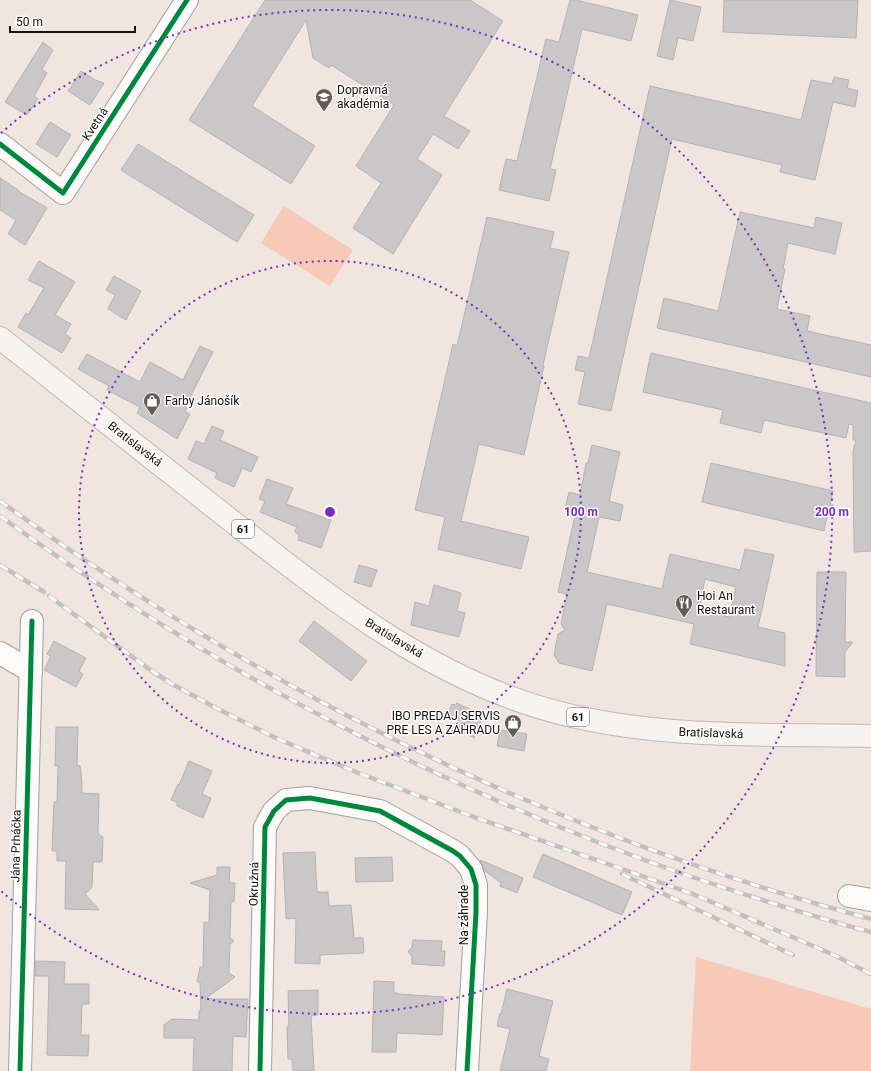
<svg xmlns="http://www.w3.org/2000/svg" width="871" height="1071" font-family="Roboto,sans-serif">
<rect width="100%" height="100%" fill="#f1e5e0"/>
<g fill="#f6cab6">
<path d="M284,206L353,250L330,286L261,243Z"/>
<path d="M696,957L871,1009V1071H690Z"/>
</g>
<g fill="#cac7c8" stroke="#b5b2b3" fill-rule="evenodd">
<path d="M265,0H470L503,21L444,116L470,131L458,149L433,134L417,159L442,175L393,254L353,228L381,183L356,166L394,105L331,65L329,68L313,58L306,20L252,106L315,146L291,184L189,120Z"/>
<path d="M570,0H576L638,15L631,41L582,29L550,169L556,170L549,201L499,190L506,159L517,161L546,39L559,42Z"/>
<path d="M670,0L701,7L693,41L678,38L673,60L657,56Z"/>
<path d="M724,0H858L856,38L723,32Z"/>
<path d="M43,42L53,50L42,69L47,73L34,96L38,99L27,115L5,102Z"/>
<path d="M81,71L95,80L104,83L90,105L68,91Z"/>
<path d="M834,77L849,80L847,88L858,91L855,107L833,102L815,180L780,172L782,165L672,139L611,411L578,404L585,372L575,370L578,356L589,358L650,86L801,120L811,80L832,84Z"/>
<path d="M50,122L71,135L57,157L36,144Z"/>
<path d="M138,144L254,215L237,242L121,170Z"/>
<path d="M0,178L18,190V191L47,208L25,245L8,234L16,220L0,210Z"/>
<path d="M740,212L814,228L816,217L842,223L835,254L788,243L783,269H785L777,309L810,316L807,331L871,345V377L657,328L664,298L718,311Z"/>
<path d="M487,217L554,232L550,248L569,252L543,365L544,366L524,455L479,444L461,521L529,537L521,569L438,549L445,517L415,510L453,344L457,346Z"/>
<path d="M39,261L75,282L55,315L71,324L65,334L71,338L62,353L18,327L26,313L28,315L44,288L28,280Z"/>
<path d="M114,276L141,291L126,320L108,309L115,295L106,290Z"/>
<path d="M200,346L213,352L185,407L187,408L185,412L190,414L177,439L137,413L140,407L107,390L109,386L78,369L87,354L140,382L150,362L183,380Z"/>
<path d="M651,353L871,403V551L854,552L853,452L856,440H853V425L849,424L846,438L764,420L761,433L720,423L723,410L643,392Z"/>
<path d="M212,426L224,431L220,440L258,457L251,472L242,468L234,487L215,478L217,473L188,459L196,441L204,444Z"/>
<path d="M592,445L620,452L609,501L623,505L620,521L599,517L587,572L662,589L670,554L740,570L745,549L774,555L758,627L785,633V666L690,644L694,624L607,604L592,671L559,663L554,655L558,634L565,630L561,624L567,594L558,592L576,511L565,509L569,492L580,495L586,463H588ZM705,579L736,587L729,617L699,610Z"/>
<path d="M711,463L833,491L824,531L702,502Z"/>
<path d="M267,479L293,488L286,504L331,520L321,548L298,540L299,535L295,532L297,527L260,512L265,501L259,499Z"/>
<path d="M359,565L377,570L371,587L354,582Z"/>
<path d="M817,572H846L845,642H853L845,652V677L816,676Z"/>
<path d="M434,585L461,593L457,611L465,613L459,637L411,625L415,602L429,606Z"/>
<path d="M314,621L367,661L351,681L299,641Z"/>
<path d="M54,641L86,658L79,671L83,674L76,687L44,670L51,656L47,654Z"/>
<path d="M457,703L483,716L474,738L454,728L457,721L447,716L452,704L455,705Z"/>
<path d="M56,727H78L77,765L80,766L82,782V793L99,794L98,834L103,837L102,862H93L92,887L85,894L99,910L65,909L66,861H57V851H52L54,802H57L58,766H55Z"/>
<path d="M500,730L527,734L524,751L497,746Z"/>
<path d="M189,761L212,771L202,794L211,798L203,818L177,806V802L171,800L178,784L179,785Z"/>
<path d="M315,852L317,892H328L329,906L351,905L354,938H363L364,953L320,955V964L295,963L296,918L286,919L283,853Z"/>
<path d="M543,854L632,892L622,915L533,877Z"/>
<path d="M392,857L393,881L356,882L355,858Z"/>
<path d="M480,860L523,878L517,893L500,886L501,883L484,870Z"/>
<path d="M217,867H230L229,883H235L234,902L231,901L230,937L234,941L230,944L229,968V973L235,977L205,999H248L246,1037L233,1036L232,1071H193L194,1038H164V1025L172,1019L199,1020V1011H201L200,982H197L200,967H203L204,922L209,923L210,890L190,883L217,875Z"/>
<path d="M413,940L442,941L441,951H445L444,966L412,964V957L408,951L412,947Z"/>
<path d="M35,961L65,962L64,984H89V1004H82L81,1035H89L88,1056L47,1055L49,976H35Z"/>
<path d="M374,981L394,982V993H398V994L444,997L442,1035L397,1033L396,1052H372Z"/>
<path d="M507,989L553,1001L539,1056L549,1059L546,1071H500L510,1029L497,1026L500,1013L501,1014Z"/>
<path d="M318,990V1015L311,1016L314,1071H293L292,1059H288L287,1027H289L288,991Z"/>
</g>
<g fill="none" stroke-linecap="round" stroke-linejoin="round">
<g stroke="#a79e9a" stroke-width="24">
<g id="minor">
<path d="M0,144L63,193L187,0"/>
<path d="M0,653L31,671"/>
<path d="M849,896L871,900"/>
<path d="M20,1071L32,621"/>
<path d="M260,1071L265,827L274,811L286,800L310,798L380,811L453,851L460,856L471,869L476,885V912L467,1071"/>
</g>
</g>
<g stroke="#c2b6b1" stroke-width="24">
<path id="major" d="M0,338C73,396 146,453 219,511C324,593 432,682 564,714C664,739 769,734 871,736"/>
</g>
<use href="#minor" stroke="#fdfbfa" stroke-width="22"/>
<use href="#major" stroke="#f7f3f0" stroke-width="22"/>
<g stroke="#c3c0bf" stroke-width="4.5">
<g id="rail">
<path d="M0,501C264,692 556,835 871,919"/>
<path d="M0,516C211,669 443,790 689,876C749,896 810,916 871,932"/>
<path d="M0,565L44,592"/>
<path d="M49,596L149,669L172,684L216,708L278,739L356,772L474,817L693,894L834,955L871,974"/>
<path d="M622,874L793,955"/>
</g>
</g>
<use href="#rail" stroke="#fff" stroke-width="3" stroke-dasharray="9" stroke-linecap="butt"/>
<g stroke="#fff" stroke-width="8">
<g id="cycleway">
<path d="M0,144L63,193L187,0"/>
<path d="M20,1071L32,621"/>
<path d="M260,1071L265,827L274,811L286,800L310,798L380,811L453,851L460,856L471,869L476,885V912L467,1071"/>
</g>
</g>
<use href="#cycleway" stroke="#00873e" stroke-width="5"/>
</g>
<g fill="none" stroke="#7b2cbf" stroke-width="2" stroke-dasharray="2 4">
<circle cx="330" cy="512" r="251"/>
<path d="M1 133A502 502 0 1 1 1 891"/>
</g>
<defs>
<g id="school-pin" transform="scale(0.9)"><path d="M0 17L-7.5 6A9.5 9.5 0 1 1 7.5 6Z" fill="#635a56" stroke="#fff"/><path d="M0-5L7-2L0 1L-7-2ZM-4 1L0 2.5L4 1V4Q0 6-4 4Z" fill="#fff"/></g>
<g id="shop-pin" transform="scale(0.9)"><path d="M0 17L-7.5 6A9.5 9.5 0 1 1 7.5 6Z" fill="#635a56" stroke="#fff"/><path d="M-5-2.5h2.3a2.7 3.5 0 0 1 5.4 0H5L5.5 6h-11ZM-1.5-2.5h3a1.5 2.3 0 0 0-3 0Z" fill="#fff"/></g>
<g id="restaurant-pin" transform="scale(0.9)"><path d="M0 17L-7.5 6A9.5 9.5 0 1 1 7.5 6Z" fill="#635a56" stroke="#fff"/><path d="M-5-6h1v4h1v-4h1v4h1v-4h1v5L-1.5 .5V6h-2V.5L-5-1ZM5-6V6H3V1.5H1.5Q1.5-4 5-6Z" fill="#fff"/></g>
</defs>
<g fill-rule="evenodd">
<use href="#school-pin" x="324" y="97"/>
<use href="#shop-pin" x="152" y="401"/>
<use href="#restaurant-pin" x="684" y="603"/>
<use href="#shop-pin" x="513" y="723"/>
</g>
<g text-anchor="middle" dominant-baseline="central" stroke-width="3" stroke-linejoin="round" paint-order="stroke">
<g fill="#fff" stroke="#5c5755" stroke-width="1">
<rect x="232" y="520" width="22" height="18" rx="3"/>
<rect x="567" y="708" width="22" height="18" rx="3"/>
</g>
<g font-size="11" font-weight="bold" fill="#160f0c">
<text x="243" y="529">61</text>
<text x="578" y="717">61</text>
</g>
<g font-size="12" fill="#160f0c" stroke="#fff" text-anchor="start">
<text x="337" y="90">Dopravná<tspan x="337" dy="14">akadémia</tspan></text>
<text x="165" y="401">Farby Jánošík</text>
<text x="697" y="596">Hoi An<tspan x="697" dy="14">Restaurant</tspan></text>
<text x="500" y="716" text-anchor="end">IBO PREDAJ SERVIS<tspan x="500" dy="14">PRE LES A ZÁHRADU</tspan></text>
</g>
<g font-size="12" fill="#160f0c" stroke="#fff">
<text transform="translate(95 124) rotate(-57)">Kvetná</text>
<text transform="translate(135 444) rotate(38)">Bratislavská</text>
<text transform="translate(394 638) rotate(31)">Bratislavská</text>
<text transform="translate(711 733) rotate(2)">Bratislavská</text>
<text transform="translate(16 846) rotate(-89)">Jána Prháčka</text>
<text transform="translate(254 884) rotate(-89)">Okružná</text>
<text transform="translate(464 915) rotate(-90)">Na záhrade</text>
</g>
</g>
<circle cx="330" cy="512" r="6" fill="#7b2cbf" stroke="#fff" stroke-width="2"/>
<g font-size="12" text-anchor="middle" font-weight="bold" fill="#7b2cbf" stroke="#fff" stroke-width="3" stroke-linejoin="round" paint-order="stroke">
<text x="581" y="516">100 m</text>
<text x="832" y="516">200 m</text>
</g>
<path d="M10 26v6h125v-6" fill="none" stroke="#160f0c" stroke-width="2"/>
<text x="16" y="26" font-size="12" fill="#160f0c" stroke="#ffffff" stroke-width="3" paint-order="stroke">50 m</text>
</svg>
